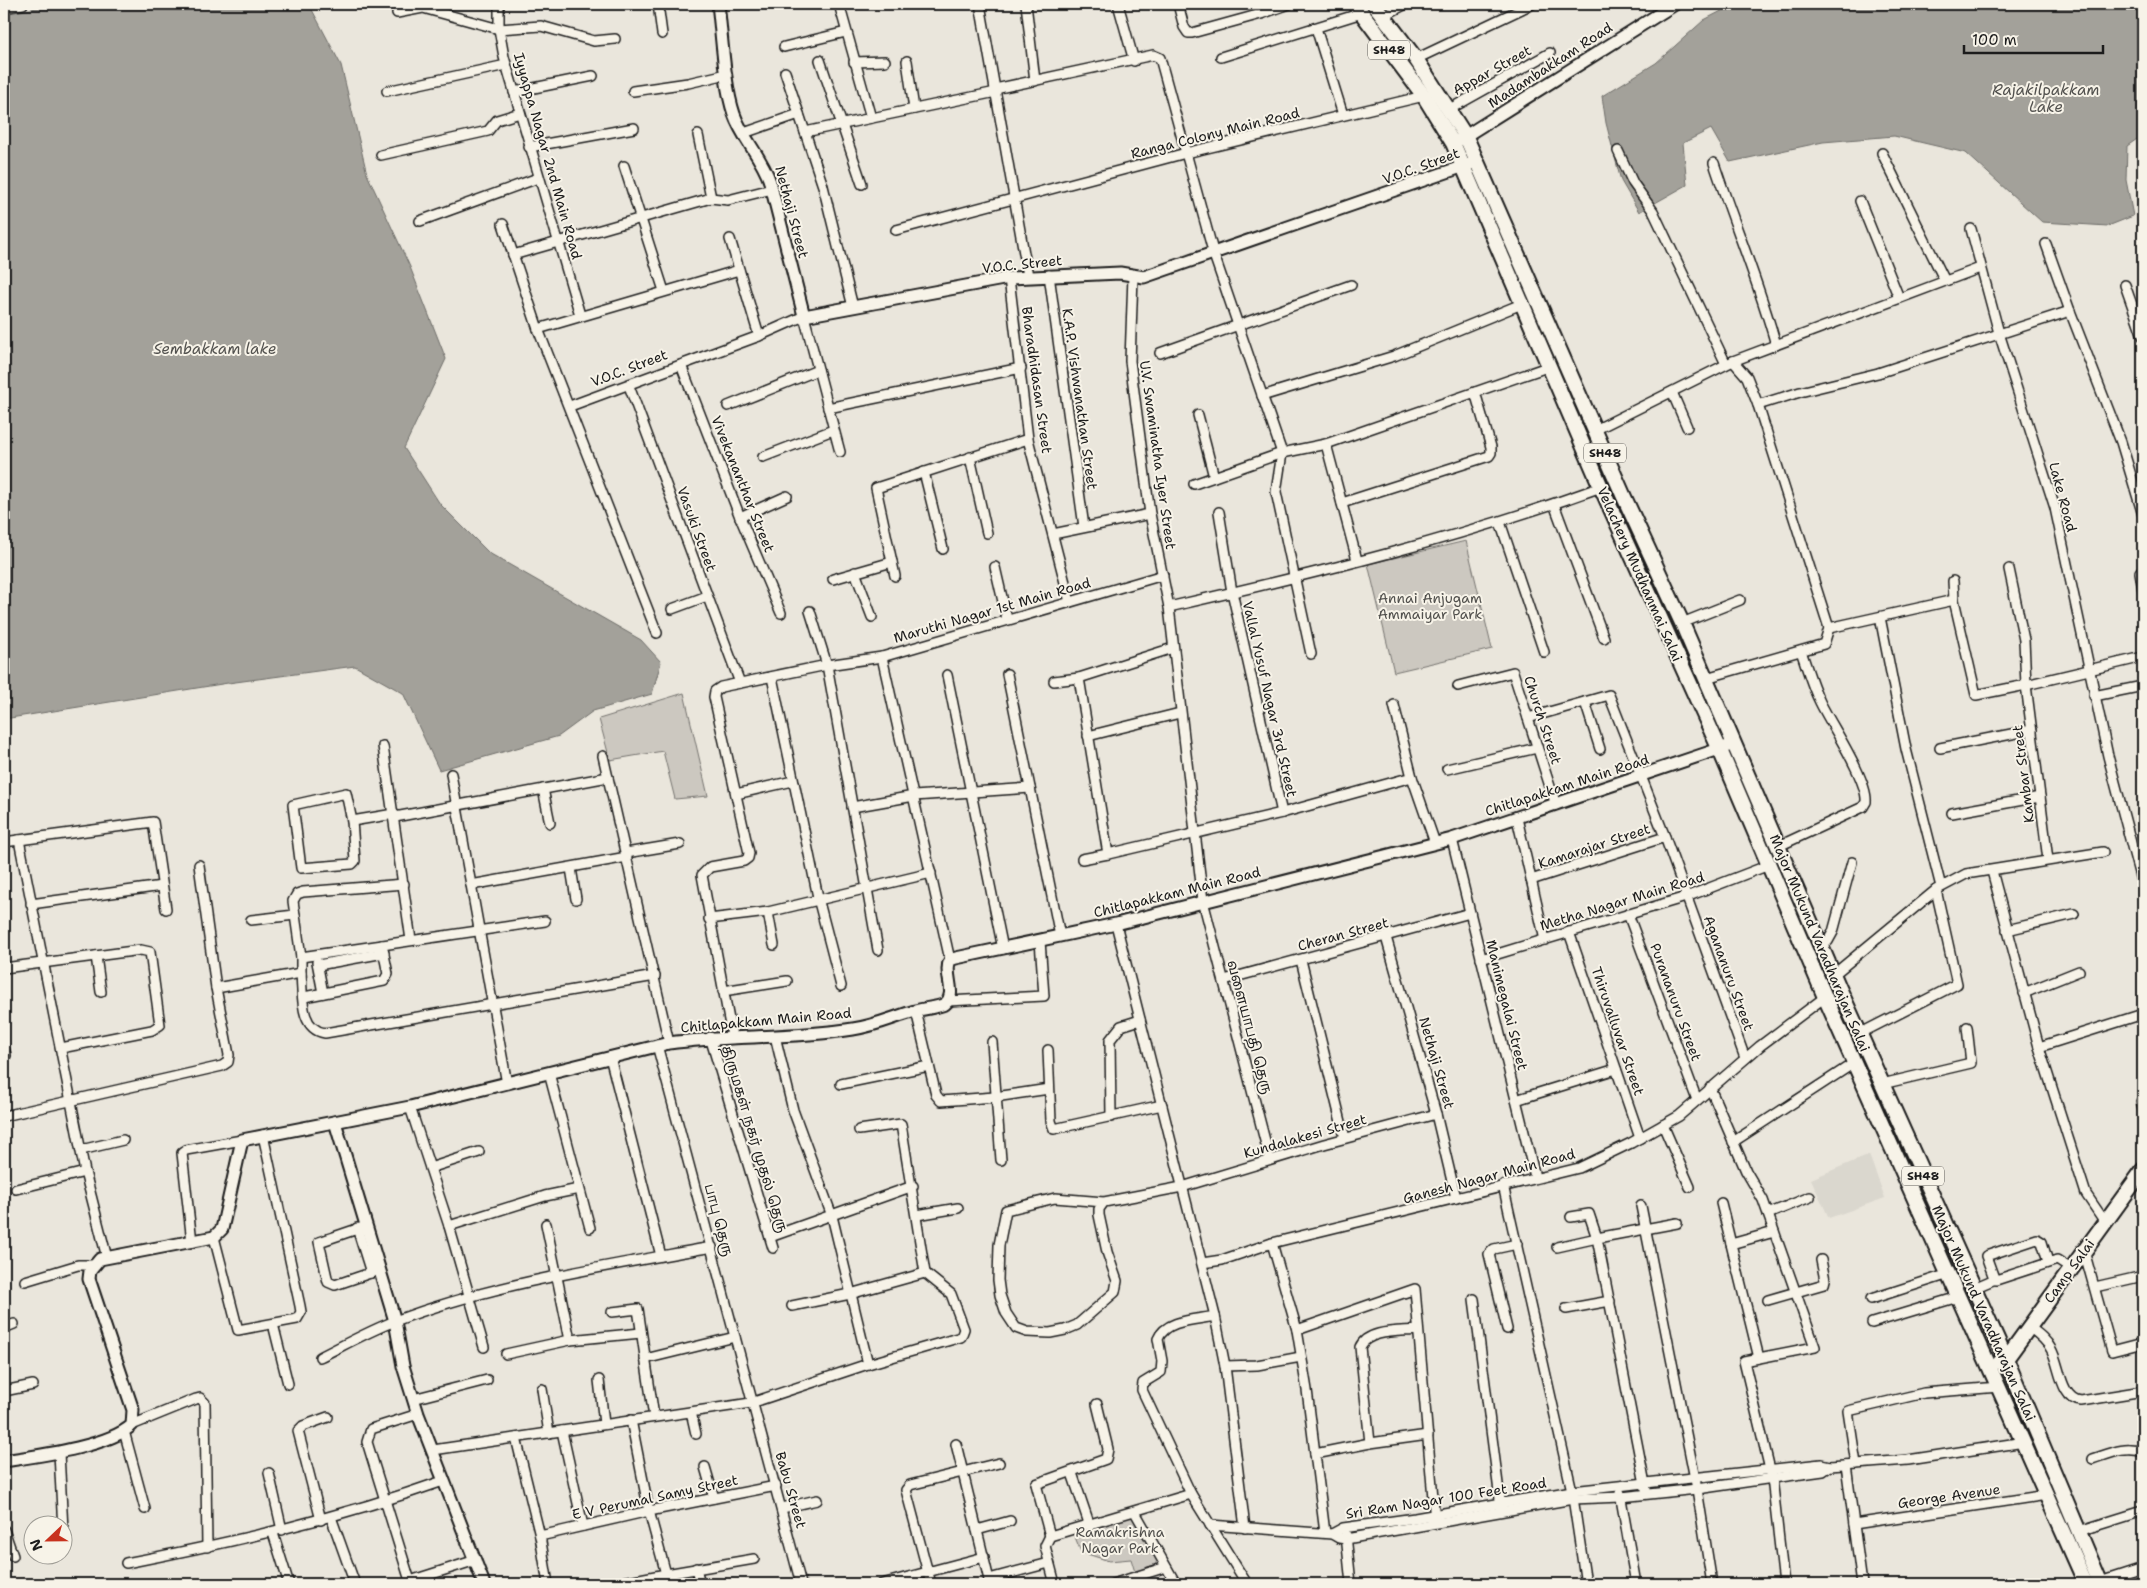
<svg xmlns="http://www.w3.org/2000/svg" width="2147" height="1588" font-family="'Shantell Sans','Noto Sans Tamil',sans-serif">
<rect width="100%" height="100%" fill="#eae6dc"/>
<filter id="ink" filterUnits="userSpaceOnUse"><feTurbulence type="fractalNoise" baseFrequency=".02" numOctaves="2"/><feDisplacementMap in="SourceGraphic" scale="10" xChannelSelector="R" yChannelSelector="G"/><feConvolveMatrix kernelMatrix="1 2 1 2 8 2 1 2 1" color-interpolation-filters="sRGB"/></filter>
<g filter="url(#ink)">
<path fill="#dad7ce" d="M1869,1155L1885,1198L1829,1218L1811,1179Z"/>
<g fill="#ccc8c0" stroke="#74726e">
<path d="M1466,541L1492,649L1394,672L1368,564Z"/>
<path d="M684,693L708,796L675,799L663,751L610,760L599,719Z"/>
<path d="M1131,1515L1159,1563L1135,1572L1131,1559L1109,1561L1081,1552L1073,1532Z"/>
</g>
<g fill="#a3a19a" stroke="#6d6c68">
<path d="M59,4H309L341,65L367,174L410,267L446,359L404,448L440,504L489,553L641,640L661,662L652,694L593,711L559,736L439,770L403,693L355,666L228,683L4,719V14Z"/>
<path d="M1735,4H2143V135L2127,146L2126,180L2133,216L2108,226L2042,222L1966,153L1894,136L1823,142L1730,162L1711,129L1683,143L1687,185L1639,212L1621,181L1606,123L1602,96L1656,63L1704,20Z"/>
</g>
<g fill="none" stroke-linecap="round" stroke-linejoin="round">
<g stroke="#1c1c1c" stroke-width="12">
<g id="street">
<path d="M499,4V29L504,57L580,315"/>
<path d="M658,4L662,34"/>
<path d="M839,4L871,118"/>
<path d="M980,4L1028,276"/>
<path d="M1026,4L1035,81"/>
<path d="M1118,4L1134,61"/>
<path d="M1178,4L1184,27L1188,33H1192L1261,14L1289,4"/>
<path d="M4,8L23,4"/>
<path d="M397,13L423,8L499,29L541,26L594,41L615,39"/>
<path d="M1383,16L1406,4"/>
<path d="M1316,28L1343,115"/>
<path d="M784,47L846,32"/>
<path d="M1221,57L1362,13"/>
<path d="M1416,59L1532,4"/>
<path d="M820,60L862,184"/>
<path d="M907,61L914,109"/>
<path d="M854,62L885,61"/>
<path d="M785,72L823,186L853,307"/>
<path d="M995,89L1153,55L1160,58L1214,255L1282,453L1276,492L1311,654"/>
<path d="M387,91L506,65"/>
<path d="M633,91L688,83L727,74"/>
<path d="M514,92L593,76"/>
<path d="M1448,110L1550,53"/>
<path d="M805,132L996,92"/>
<path d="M744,133L799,114"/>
<path d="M698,135L711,198"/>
<path d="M529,147L634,128"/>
<path d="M1618,151L1633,183L1653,211L1726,364"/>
<path d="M1882,153L1945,281"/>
<path d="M381,155L488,131L497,120L520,113"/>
<path d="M1714,163C1734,224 1759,283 1776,345"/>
<path d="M624,166L664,291"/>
<path d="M1860,201L1899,298"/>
<path d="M420,221L538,178"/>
<path d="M503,224L538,329L657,633"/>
<path d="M1971,229L1999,333L2055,508L2108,756L2143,888"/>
<path d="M896,230L1186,153L1424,96"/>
<path d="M730,239L759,336"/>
<path d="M2046,244L2070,311"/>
<path d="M513,255L711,198L728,200L772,189"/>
<path d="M1049,275L1084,527"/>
<path d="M1133,276L1130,361L1150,514L1169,607L1203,901L1270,1160"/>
<path d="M1009,278L1028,439L1070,602"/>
<path d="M2125,285L2143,336"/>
<path d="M538,329L739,270"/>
<path d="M1160,353L1351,285"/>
<path d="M681,365L740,517L781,613"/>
<path d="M629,386L740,683"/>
<path d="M1672,392L1687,427"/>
<path d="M1262,396L1394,356L1524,303"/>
<path d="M1758,405L1800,392L1878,373L2070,311L2121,442L2143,515"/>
<path d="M570,406L759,336L804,316L840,452"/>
<path d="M728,406L818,370"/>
<path d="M828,408L1021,368"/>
<path d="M1198,415L1214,477"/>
<path d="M1595,430L1733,361L1980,268"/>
<path d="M1326,444L1357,560"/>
<path d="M763,457L833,430"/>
<path d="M970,457L987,533"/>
<path d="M924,472L943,549"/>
<path d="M1194,484L1282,453L1326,444L1550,366"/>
<path d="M1342,503L1489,456L1491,453V447L1475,392"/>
<path d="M1554,504L1604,638"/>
<path d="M1219,512L1232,592L1282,813"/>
<path d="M740,517L787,496"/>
<path d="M1500,522L1544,652"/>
<path d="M1053,534L1150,514"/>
<path d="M995,567L1007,619"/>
<path d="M2009,569L2024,640L2026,685L2048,860"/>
<path d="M2143,569L2140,572L2143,590"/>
<path d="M855,572L872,617"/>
<path d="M895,576L876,488L1028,439"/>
<path d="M833,579L892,562"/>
<path d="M1953,581L1954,600L1976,695L2026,685L2143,657"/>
<path d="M1169,607C1314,574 1461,538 1601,487"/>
<path d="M672,609L707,596"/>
<path d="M810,611L827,665L878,950"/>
<path d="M1880,617L1906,749L1941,887"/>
<path d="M1682,623L1740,600"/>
<path d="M1829,628L1954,600"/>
<path d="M882,657L950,960"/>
<path d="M1007,674L1060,936"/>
<path d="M947,675L1003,949"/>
<path d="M772,677L819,902L841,986"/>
<path d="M1079,678L1108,854L1282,813L1412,777"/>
<path d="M1706,678L1824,644L1829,628L1758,405L1747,377L1733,361"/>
<path d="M1054,681L1079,678L1173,648"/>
<path d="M1458,686L1513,672L1556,805"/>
<path d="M2094,696L2143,686"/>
<path d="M1585,702L1600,749"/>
<path d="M1394,705L1412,777L1435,843"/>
<path d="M1528,718L1609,695L1665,837L1745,1058"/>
<path d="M1088,736L1180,713"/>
<path d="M383,746L411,940"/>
<path d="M1940,748L2032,730"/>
<path d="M603,756L669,1043"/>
<path d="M1447,769L1537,748"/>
<path d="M451,774L507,1084"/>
<path d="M543,789L550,823"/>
<path d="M346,793L352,821L355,861L352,864L301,868L293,805Z"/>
<path d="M736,794L793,781"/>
<path d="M852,807L914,796L1030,788"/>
<path d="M1952,813L2040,797"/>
<path d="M395,817L608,777"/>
<path d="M1517,818L1545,940"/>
<path d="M352,821L394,814"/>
<path d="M1452,839L1535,1177"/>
<path d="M19,840L85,1172L107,1258"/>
<path d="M4,842L153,822L166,909"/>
<path d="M1779,846L1863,807L1866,802C1868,780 1831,725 1820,702C1812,686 1807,668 1801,651"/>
<path d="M626,853L680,844"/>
<path d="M1082,859L1108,854"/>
<path d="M571,868L576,899"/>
<path d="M1992,871L2039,1047L2086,1194L2105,1222"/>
<path d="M1531,880L1665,837"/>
<path d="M471,885L627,857"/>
<path d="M31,904L162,886"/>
<path d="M768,912L774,945"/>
<path d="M1628,914L1697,1100"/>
<path d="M709,919L768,912L931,873"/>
<path d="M251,920L295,915"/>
<path d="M1116,924L1215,1316L1225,1366L1245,1528"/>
<path d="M2007,930L2074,914"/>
<path d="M1569,932L1640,1138"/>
<path d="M1386,937L1436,1114L1456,1198"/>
<path d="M1821,947L1828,941L1833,932L1852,862"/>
<path d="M96,956L101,992"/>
<path d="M301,957L293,901L297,894L303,892L404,884"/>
<path d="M1481,959L1686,897L1769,865"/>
<path d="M1301,960L1345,1138"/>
<path d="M317,962L323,993"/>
<path d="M318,965L384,953"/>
<path d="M4,968L141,950L150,952L160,1025L152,1030L61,1048"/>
<path d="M301,973C303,994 299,1029 325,1033L655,976"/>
<path d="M1833,975L1936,890L1966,874L2103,852"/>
<path d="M1224,980L1470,913"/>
<path d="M216,988L301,973V957L545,921"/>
<path d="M723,991L787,981"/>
<path d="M2024,993L2079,971"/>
<path d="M304,997L384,981L388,974L382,945"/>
<path d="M948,1001L1044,996L1040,941"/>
<path d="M916,1011L936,1095L941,1101L995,1097L1049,1089"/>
<path d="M1859,1034L1957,984L1936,890"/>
<path d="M732,1036L702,875L710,867L744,861L748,858L749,853L714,697L715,691L721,687L827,665L882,657L1163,575"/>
<path d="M775,1036L793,1110L832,1216L868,1364"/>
<path d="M710,1037L773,1248"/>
<path d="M992,1042L1001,1160"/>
<path d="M657,1045L801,1584"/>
<path d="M2039,1047L2143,1014"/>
<path d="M4,1048L6,1055"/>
<path d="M1048,1050L1051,1121L1054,1129L1162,1105"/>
<path d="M610,1057L661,1256"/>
<path d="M549,1073L590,1228"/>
<path d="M841,1084L929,1066"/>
<path d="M1882,1084L1971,1063L1967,1027"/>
<path d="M1710,1088L1746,1171L1763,1200L1815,1347L1759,1358"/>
<path d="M1516,1100L1616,1069"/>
<path d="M2141,1102L2143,1109"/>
<path d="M410,1107L449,1226L484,1347"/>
<path d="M4,1116L222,1066L228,1062L229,1055L216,988L199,865"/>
<path d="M1111,1117L1110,1040L1121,1026L1140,1020"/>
<path d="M1663,1125L1690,1187"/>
<path d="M1733,1142L1854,1063"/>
<path d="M81,1150L123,1140"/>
<path d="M430,1168L479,1152"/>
<path d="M1503,1185L1572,1491L1586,1584"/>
<path d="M16,1189L85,1172"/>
<path d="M1104,1202L1055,1198L1006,1210L999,1245L998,1280L1000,1295L1006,1313L1016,1328L1027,1332L1050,1333L1065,1330L1077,1325L1115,1292L1117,1281L1107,1252L1099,1215V1209L1104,1202L1182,1187L1324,1144L1436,1114"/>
<path d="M1721,1203L1731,1244"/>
<path d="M1641,1206L1697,1489L1712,1584"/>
<path d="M1768,1214L1810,1197"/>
<path d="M917,1215L958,1208"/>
<path d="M546,1224L570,1340"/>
<path d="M366,1226L319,1242L328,1282L335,1285L379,1270"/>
<path d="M449,1226L545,1196L579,1189"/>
<path d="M357,1228L371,1273"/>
<path d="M1774,1232L1731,1244L1759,1358L1744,1361L1772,1478L1784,1584"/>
<path d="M214,1237L238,1330L297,1319L301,1312L300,1306L263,1135"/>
<path d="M770,1237L913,1186"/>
<path d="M192,1242L182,1153L186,1150L242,1140"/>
<path d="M1272,1243L1297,1330L1307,1390L1325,1533"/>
<path d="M1557,1247L1597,1238L1589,1214L1571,1217"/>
<path d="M2084,1251L2112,1351L2143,1343"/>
<path d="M2048,1262L2042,1242L2037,1239L1986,1256L1994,1278L1996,1280L2057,1260L2071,1269"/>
<path d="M1202,1263L1222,1260L1272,1243L1579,1168L1631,1143L1679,1116L1760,1046L1825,997"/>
<path d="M25,1281L78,1265H93"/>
<path d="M2095,1287L2143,1276"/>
<path d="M1974,1288L1995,1279"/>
<path d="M1474,1299L1501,1507"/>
<path d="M1871,1299L1949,1274"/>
<path d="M1768,1300L1824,1284L1825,1280L1821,1260"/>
<path d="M792,1306L850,1294L925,1273L901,1124L859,1130"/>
<path d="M1566,1309L1610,1301"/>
<path d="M612,1312L638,1309L654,1417"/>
<path d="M1215,1316C1197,1320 1166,1319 1158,1339L1162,1361L1161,1372L1143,1383L1142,1390L1191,1494L1247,1584"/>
<path d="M1872,1323L1958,1297"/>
<path d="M273,1324L288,1384"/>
<path d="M2029,1327C2037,1333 2046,1339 2051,1349C2060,1364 2060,1399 2081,1401L2143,1391"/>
<path d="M4,1328L14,1324"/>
<path d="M1507,1329L1489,1254L1494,1249L1517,1244"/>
<path d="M1297,1330L1415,1289L1435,1521"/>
<path d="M506,1354L570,1340L641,1333"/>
<path d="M320,1357C344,1345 369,1331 395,1321C494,1283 608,1266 712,1247"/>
<path d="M645,1359L735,1337"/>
<path d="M1225,1366L1257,1365L1301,1357"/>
<path d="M599,1380L604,1424"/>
<path d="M542,1389L549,1433"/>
<path d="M4,1391L33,1385"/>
<path d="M413,1399L487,1380"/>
<path d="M691,1412L696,1434"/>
<path d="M631,1420L649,1511L666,1574L754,1559"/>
<path d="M132,1425L196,1399L200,1398L205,1403L207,1547"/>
<path d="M124,1431L145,1509"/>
<path d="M562,1431L583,1526"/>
<path d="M516,1438L540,1536L548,1584"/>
<path d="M1370,1443L1360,1347C1368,1329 1401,1332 1418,1330"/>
<path d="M956,1444L990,1584"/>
<path d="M433,1450L751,1403L868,1364L961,1337L964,1329L951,1294L925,1273"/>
<path d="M59,1453L64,1549"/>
<path d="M1315,1454L1370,1443L1428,1435"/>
<path d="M2093,1459C2111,1453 2125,1446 2143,1452"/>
<path d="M1856,1464L1848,1411L1924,1393L1999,1387"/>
<path d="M1846,1465L1862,1584"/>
<path d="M705,1467L714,1498"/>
<path d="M269,1473L282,1530"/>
<path d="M1072,1473L1090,1526"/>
<path d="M1646,1489L1597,1238L1677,1223"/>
<path d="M1620,1493L1636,1584"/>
<path d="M782,1508L817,1500"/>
<path d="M1135,1512L1176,1584"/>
<path d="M331,1517L355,1584"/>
<path d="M321,1520L298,1431L303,1426L328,1417"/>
<path d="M1854,1524L2047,1495"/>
<path d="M1210,1525L1332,1534L1339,1538L1346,1539L1573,1499L1621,1497L1697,1489L1823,1471L1830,1466"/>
<path d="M4,1530L13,1556"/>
<path d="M977,1530L1010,1521"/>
<path d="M2079,1531L2143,1511"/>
<path d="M273,1533L289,1584"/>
<path d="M1332,1534L1343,1528L1415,1518L1572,1491L1821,1464L1830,1466L1908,1460L2024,1442"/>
<path d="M1346,1535L1351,1584"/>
<path d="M540,1536L649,1511L776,1486"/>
<path d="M1050,1536L1036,1484L1106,1459L1108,1449L1097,1404"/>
<path d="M1050,1536L1191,1494"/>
<path d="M1050,1536L1045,1546L1055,1584"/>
<path d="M126,1563C234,1542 339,1518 443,1481"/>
<path d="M696,1568L700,1584"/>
<path d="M989,1579L1049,1563"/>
<path d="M410,1581L476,1560"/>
<path d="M2100,1582L2143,1568"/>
<path d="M411,1584L367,1442L371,1429L418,1414"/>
<path d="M613,1584L666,1574"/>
<path d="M882,1584L984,1557"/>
<path d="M931,1584L906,1490L910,1485L999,1463"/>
<path d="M1113,1584L1166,1567"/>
</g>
</g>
<g stroke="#1c1c1c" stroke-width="15">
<g id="secondary">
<path d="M718,4C722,35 724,85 734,114C742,138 762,157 770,182L804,316L1009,278L1120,273L1144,277L1470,164"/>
<path d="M1459,140L1675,4"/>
<path d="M335,1122L395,1321L403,1366L418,1414L484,1584"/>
<path d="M4,1461C36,1456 108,1447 132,1425L133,1410L89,1279L90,1271L100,1259L214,1237L222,1229L242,1140L410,1107L669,1043C730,1035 792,1039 853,1029C875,1026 894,1017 915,1011C925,1008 936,1008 945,1004C958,993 943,974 950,960L956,958L1116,924L1452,839L1734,744"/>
</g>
</g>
<g stroke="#1c1c1c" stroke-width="18">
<g id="primary">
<path d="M1355,4L1424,96L1453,143L1601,487L1720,750L1825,997L2086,1584"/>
<path d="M1374,4L1416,59L1466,137L1624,497L1682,623L1839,988L2006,1359L2101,1584"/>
<path d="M2000,1362L2006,1359L2143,1170"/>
</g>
</g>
<use href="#street" stroke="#f7f3e8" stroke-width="9"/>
<use href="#secondary" stroke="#f7f3e8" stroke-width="11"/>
<use href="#primary" stroke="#f7f3e8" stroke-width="14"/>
</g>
</g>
<g text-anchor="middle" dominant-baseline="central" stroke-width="4" stroke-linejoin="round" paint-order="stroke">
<g fill="#f7f3e8" stroke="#5e5c59" stroke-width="1">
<rect x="1368" y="40.5" width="42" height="19" rx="4"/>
<rect x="1584" y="443.5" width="42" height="19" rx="4"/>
<rect x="1902" y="1166.5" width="42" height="19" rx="4"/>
</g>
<g font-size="12" font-weight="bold" fill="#1c1c1c">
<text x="1389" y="50">SH48</text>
<text x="1605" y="453">SH48</text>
<text x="1923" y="1176">SH48</text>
</g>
<g font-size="14" fill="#1c1c1c" stroke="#f7f3e8">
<text transform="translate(1550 65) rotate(-33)">Madambakkam Road</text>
<text transform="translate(1492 70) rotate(-29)">Appar Street</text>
<text transform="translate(1215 133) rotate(-14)">Ranga Colony Main Road</text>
<text transform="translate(548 156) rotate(74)">Iyyappa Nagar 2nd Main Road</text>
<text transform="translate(1421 166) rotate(-20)">V.O.C. Street</text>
<text transform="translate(792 212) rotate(75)">Nethaji Street</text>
<text transform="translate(1022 264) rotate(-6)">V.O.C. Street</text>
<text transform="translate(629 368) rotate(-21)">V.O.C. Street</text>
<text transform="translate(1037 380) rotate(82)">Bharadhidasan Street</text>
<text transform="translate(1080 399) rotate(82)">K.A.P. Vishwanathan Street</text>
<text transform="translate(1158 455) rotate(82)">U.V. Swaminatha Iyer Street</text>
<text transform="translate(743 484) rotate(68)">Vivekananthar Street</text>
<text transform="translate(2063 497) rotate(75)">Lake Road</text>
<text transform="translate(697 529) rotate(70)">Vasuki Street</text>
<text transform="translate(1640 574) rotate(66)">Velachery Mudhanmai Salai</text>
<text transform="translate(992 610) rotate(-16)">Maruthi Nagar 1st Main Road</text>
<text transform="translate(1270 699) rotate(77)">Vallal Yusuf Nagar 3rd Street</text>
<text transform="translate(1543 720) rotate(72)">Church Street</text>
<text transform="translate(2023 774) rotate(-97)">Kambar Street</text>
<text transform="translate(1567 785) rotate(-18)">Chitlapakkam Main Road</text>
<text transform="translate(1594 846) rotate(-18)">Kamarajar Street</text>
<text transform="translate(1177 892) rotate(-14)">Chitlapakkam Main Road</text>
<text transform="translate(1622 901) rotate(-17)">Metha Nagar Main Road</text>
<text transform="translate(1343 934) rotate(-15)">Cheran Street</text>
<text transform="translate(1820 943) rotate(67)">Major Mukund Varadharajan Salai</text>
<text transform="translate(1729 973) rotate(70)">Agananuru Street</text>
<text transform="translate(1676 1002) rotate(70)">Purananuru Street</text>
<text transform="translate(1507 1005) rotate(76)">Manimegalai Street</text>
<text transform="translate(766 1020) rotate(-5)">Chitlapakkam Main Road</text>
<text transform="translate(1250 1027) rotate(75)">வளையாபதி தெரு</text>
<text transform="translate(1618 1031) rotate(71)">Thiruvalluvar Street</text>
<text transform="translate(1437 1063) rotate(74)">Nethaji Street</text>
<text transform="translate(1305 1136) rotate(-16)">Kundalakesi Street</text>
<text transform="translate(755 1139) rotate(73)">திருமகள் நகர் முதல் தெரு</text>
<text transform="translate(1489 1176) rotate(-15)">Ganesh Nagar Main Road</text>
<text transform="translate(719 1220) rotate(75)">பாபு தெரு</text>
<text transform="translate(2069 1271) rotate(-54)">Camp Salai</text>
<text transform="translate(1984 1313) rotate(66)">Major Mukund Varadharajan Salai</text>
<text transform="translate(791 1490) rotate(74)">Babu Street</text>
<text transform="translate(1949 1496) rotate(-8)">George Avenue</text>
<text transform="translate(655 1497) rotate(-12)">E V Perumal Samy Street</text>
<text transform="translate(1446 1498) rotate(-9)">Sri Ram Nagar 100 Feet Road</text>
</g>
<g font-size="14" fill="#51504d" stroke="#f7f3e8">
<text x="1430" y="598">Annai Anjugam<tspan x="1430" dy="16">Ammaiyar Park</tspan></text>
<text x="1120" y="1532">Ramakrishna<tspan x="1120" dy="16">Nagar Park</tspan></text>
</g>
<g font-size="15" font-style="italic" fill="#52514e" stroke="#f7f3e8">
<text x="2046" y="90">Rajakilpakkam<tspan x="2046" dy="17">Lake</tspan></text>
<text x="215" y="349">Sembakkam lake</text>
</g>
</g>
<rect width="2147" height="1588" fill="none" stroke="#f7f3e8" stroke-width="20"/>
<rect x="10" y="10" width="2127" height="1568" fill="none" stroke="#1c1c1c" stroke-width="2" filter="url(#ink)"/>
<g transform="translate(48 1540) rotate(248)"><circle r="24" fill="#f7f3e8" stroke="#9f9d96"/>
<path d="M0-4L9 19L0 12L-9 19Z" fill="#c8321e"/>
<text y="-8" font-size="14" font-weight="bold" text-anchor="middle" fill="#1c1c1c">N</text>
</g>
<path d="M1964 45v8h139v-8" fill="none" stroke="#1c1c1c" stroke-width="2.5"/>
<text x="1972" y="45" font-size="15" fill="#1c1c1c" stroke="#f7f3e8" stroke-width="4" paint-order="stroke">100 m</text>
</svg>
